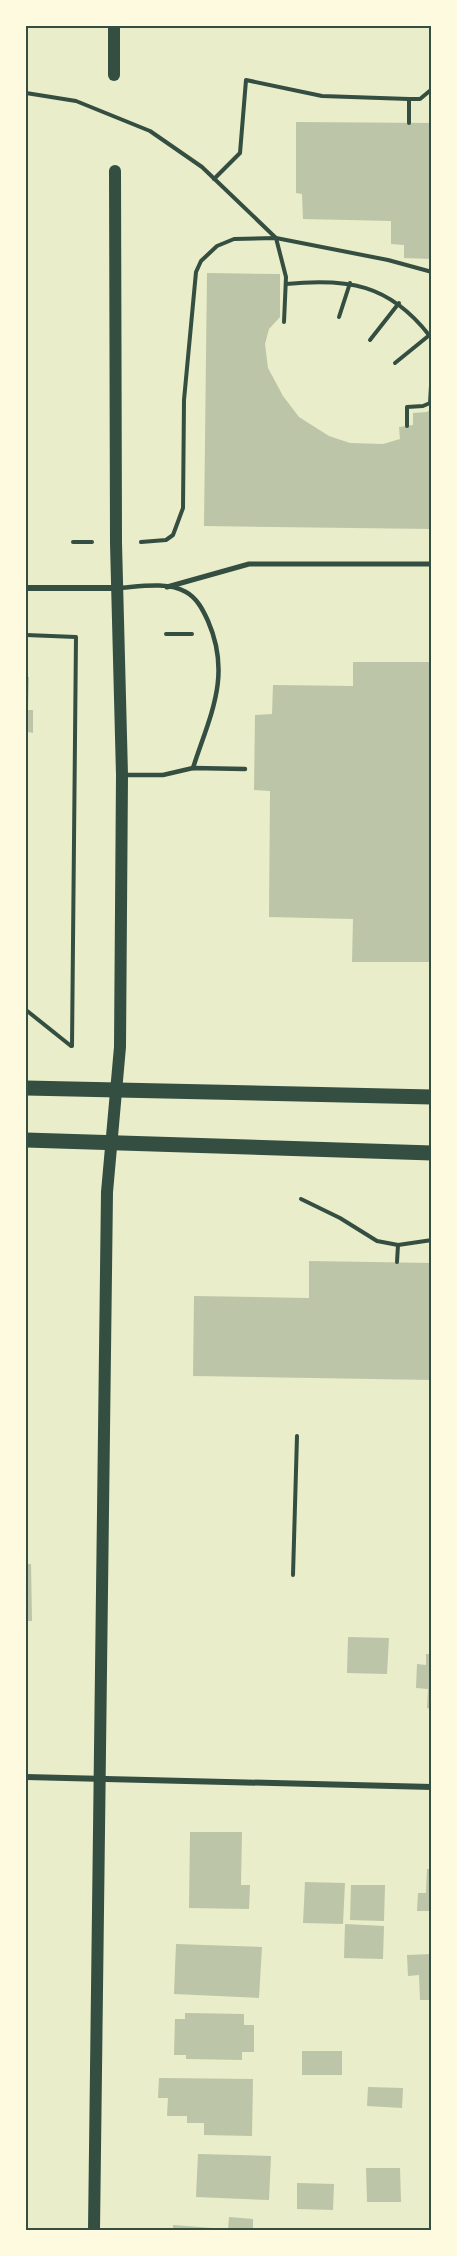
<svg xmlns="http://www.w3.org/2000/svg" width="457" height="2256" font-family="Rubik,sans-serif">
<rect width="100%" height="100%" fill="#e9edc9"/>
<g fill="#bcc5a7">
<path d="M296,122L432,123V259L404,258V245L391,244V221L303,219L302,194L296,193Z"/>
<path d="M207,273L280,274V317L269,329L265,344L268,368L283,396L299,417L329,436L350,443L383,444L400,439L399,427L413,425V413L427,412L432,408V529L204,526Z"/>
<path d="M353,662H432V962H352L353,919L269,917L270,791L254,790L255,715L272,714L273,685L353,686Z"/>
<path d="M26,677H29L28,710H33V733L28,732L27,737Z"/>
<path d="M309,1261L432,1263V1380L193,1376L194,1296L309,1298Z"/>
<path d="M26,1564H31L32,1621H26Z"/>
<path d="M348,1637L389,1638L387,1674L347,1673Z"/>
<path d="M426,1654H432V1709L427,1708L428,1689L416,1688L417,1664L426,1665Z"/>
<path d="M190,1832H242L241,1885H250L249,1909L189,1908Z"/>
<path d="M427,1869H432V1911H417L418,1893H426Z"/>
<path d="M305,1882L345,1883L343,1924L303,1923Z"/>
<path d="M351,1885H385L384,1921L350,1920Z"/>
<path d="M345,1924L384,1926L383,1959L344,1958Z"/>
<path d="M176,1944L262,1947L259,1998L174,1994Z"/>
<path d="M432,1954V2000H420L419,1975L408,1976L407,1955Z"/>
<path d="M185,2013L244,2014V2025H254V2052H242V2060L186,2059V2055H174L175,2019H185Z"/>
<rect x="302" y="2051" width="40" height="24"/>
<path d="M159,2078L253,2079L252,2136L204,2135V2123H187V2116H167L168,2098H158Z"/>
<path d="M368,2087L403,2088L402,2108L367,2106Z"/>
<path d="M198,2154L271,2156L269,2200L196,2197Z"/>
<path d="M366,2168H400L401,2202H367Z"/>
<path d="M297,2183L334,2184L333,2210L297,2209Z"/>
<path d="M229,2217L253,2219V2230H228Z"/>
<path d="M173,2225L226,2229V2230H173Z"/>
</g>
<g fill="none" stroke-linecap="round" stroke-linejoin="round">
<g stroke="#344e41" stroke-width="4">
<path d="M26,93L76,101L150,131L202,167L276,238L388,260L432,272"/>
<path d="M409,123V99H420L432,89"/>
<path d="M214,179L240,153L246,80L322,96L409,99"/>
<path d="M286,284C348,278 389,284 429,335"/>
<path d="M339,317L350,283"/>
<path d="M370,340L399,303"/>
<path d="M395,363L432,333"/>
<path d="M407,426V407L423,406L430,403L432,368"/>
<path d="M73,542H92"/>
<path d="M141,542L166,540L173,535L183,508L184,400L196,272L201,261L217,246L234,239L276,238L286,277L284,322"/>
<path d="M166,634H192"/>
<path d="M26,635L76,637L72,1046"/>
<path d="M26,1010L71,1046"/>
<path d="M301,1199L340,1218L377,1241L398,1245L432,1240"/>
<path d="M397,1262L398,1245"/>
<path d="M293,1575L297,1436"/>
</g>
<g stroke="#344e41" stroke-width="4.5">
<path d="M117,588C137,587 167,581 186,592C197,598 203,610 208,621C232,676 210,715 193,768"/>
<path d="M124,775H163L193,768L245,769"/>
</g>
<path stroke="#344e41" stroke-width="5" d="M167,587L249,564H432"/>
<g stroke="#344e41" stroke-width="6">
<path d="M26,588H117"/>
<path d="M26,1777L432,1787"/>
</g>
<g stroke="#344e41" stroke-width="12">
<path d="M114,26V75"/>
<path d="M94,2230L107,1192L120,1047L122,775L116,543L115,171"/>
</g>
<g stroke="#344e41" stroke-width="15">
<path d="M26,1088L432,1097"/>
<path d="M26,1140L432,1153"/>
</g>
</g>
<rect width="457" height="2256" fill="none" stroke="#fefae0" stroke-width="54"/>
<rect x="27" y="27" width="403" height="2202" fill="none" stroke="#344e41" stroke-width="2"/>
</svg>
